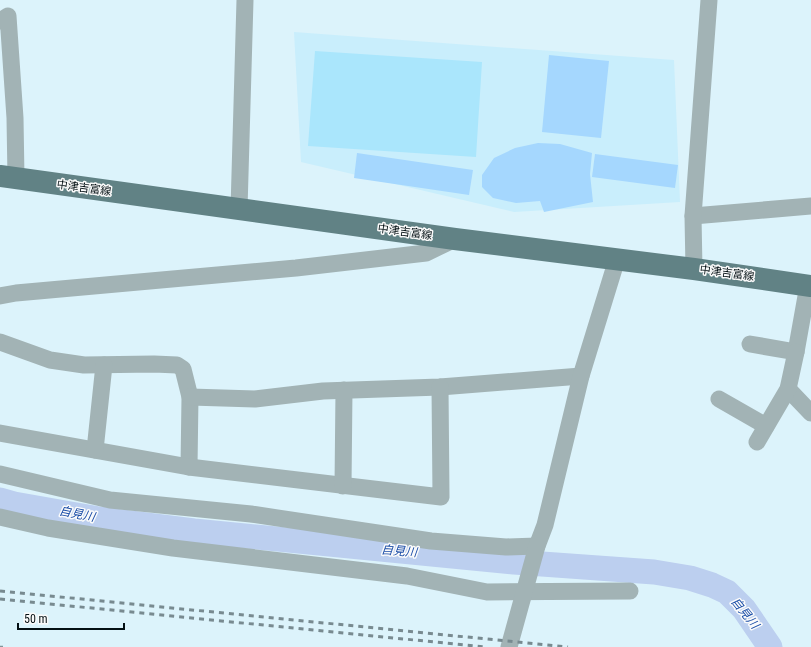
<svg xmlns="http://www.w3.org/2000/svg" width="811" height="647" font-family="'Roboto Condensed','Noto Sans JP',sans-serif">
<rect width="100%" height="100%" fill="#dcf3fb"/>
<path fill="#c9eefc" d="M294,32L674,60L680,202L514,212L301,162Z"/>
<path fill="#aae6fc" d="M315,51L482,62L476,157L308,146Z"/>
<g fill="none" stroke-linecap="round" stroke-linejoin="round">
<path stroke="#bccfef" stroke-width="25" d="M0,500L14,504L99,519L194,531L514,562L654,572L690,578L712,585L727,592L744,609L770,647"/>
</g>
<g fill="#a5d7fe">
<path d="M549,55L609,61L601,138L542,132Z"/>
<path d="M538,143L560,144L592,153L590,174L593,202L544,212L540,201L516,203L493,198L482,187V175L494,158L515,148Z"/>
<path d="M357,153L473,170L469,195L354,178Z"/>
<path d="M595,154L678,165L675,188L592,177Z"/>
</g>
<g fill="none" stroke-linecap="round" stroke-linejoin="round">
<path stroke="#82949a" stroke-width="2.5" stroke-dasharray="4 2" stroke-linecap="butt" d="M0,647H3"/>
<g stroke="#a2b3b5" stroke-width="17">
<path d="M0,21L8,16L15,118L16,178"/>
<path d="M239,209L245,0"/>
<path d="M693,216L811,206"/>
<path d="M694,269L693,216L709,0"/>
<path d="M0,296L16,293L296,268L426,253L455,239"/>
<path d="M0,342L50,360L84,365L154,364L177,365L183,369L190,397L189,467"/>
<path d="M750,344L796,352L808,285"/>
<path d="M788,389L811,413"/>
<path d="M190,397L255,399L323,391L440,387L581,376"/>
<path d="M719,399L766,426"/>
<path d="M0,433L189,467L441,497L440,387"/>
<path d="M757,442L788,389L796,352"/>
<path d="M95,450L104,365"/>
<path d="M0,474L110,500L251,514L431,541L506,547L537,546"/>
<path d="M343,486L344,390"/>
<path d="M0,517L48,528L173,548L407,576L487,592L630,591"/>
<path d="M509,647L537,546L545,525L581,376L617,259"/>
</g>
<path stroke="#618285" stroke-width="22" d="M0,176L455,239L694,269L811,286"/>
<g stroke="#788a90" stroke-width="3" stroke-dasharray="5 5" stroke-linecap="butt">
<path d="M0,591L568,647"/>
<path d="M0,599L485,647"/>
</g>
</g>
<g text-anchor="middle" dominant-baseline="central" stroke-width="3" stroke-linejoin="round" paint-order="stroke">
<g font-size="11" fill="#041014" stroke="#fbfbfb">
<text transform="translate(84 188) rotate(8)">中津吉富線</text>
<text transform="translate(405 232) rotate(8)">中津吉富線</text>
<text transform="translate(727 273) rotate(8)">中津吉富線</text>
</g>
<g font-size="12" font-style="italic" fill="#1b4ea8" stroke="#fbfbfb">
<text transform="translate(77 514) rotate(11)">自見川</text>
<text transform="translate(399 551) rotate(5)">自見川</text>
<text transform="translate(745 613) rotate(51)">自見川</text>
</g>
</g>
<path d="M18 623v6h106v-6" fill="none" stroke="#041014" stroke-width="2"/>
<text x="24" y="623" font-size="12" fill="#041014" stroke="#fbfbfb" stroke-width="3" paint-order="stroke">50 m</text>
</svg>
